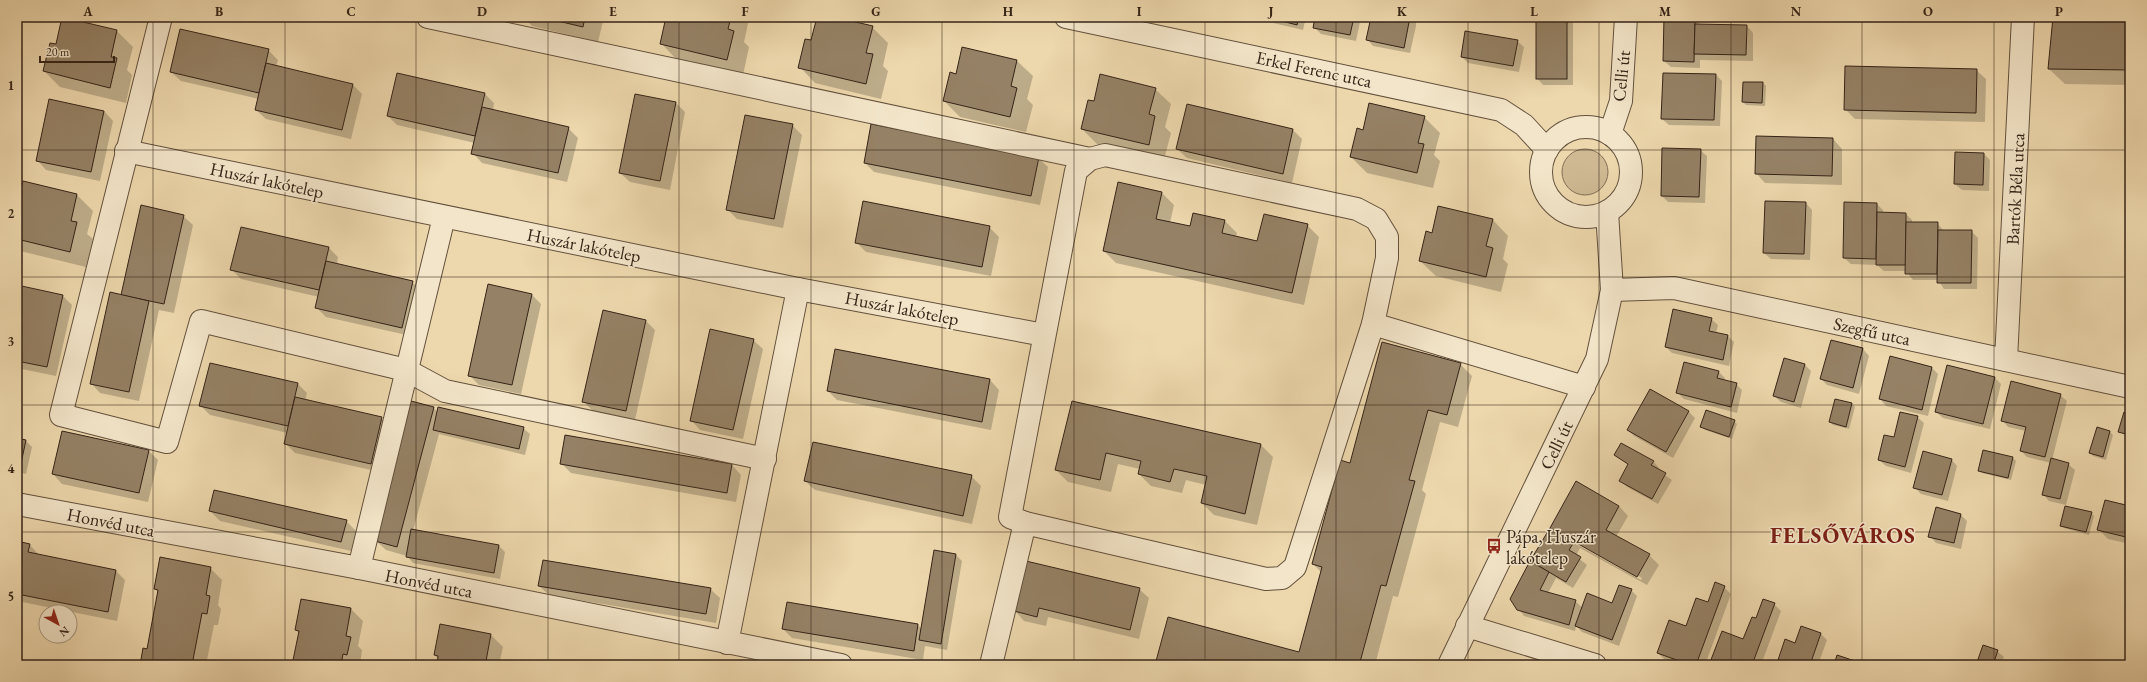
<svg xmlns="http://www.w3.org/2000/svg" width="2147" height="682" font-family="'EB Garamond',serif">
<rect width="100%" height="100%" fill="#edd7ac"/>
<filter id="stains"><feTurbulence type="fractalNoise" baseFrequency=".005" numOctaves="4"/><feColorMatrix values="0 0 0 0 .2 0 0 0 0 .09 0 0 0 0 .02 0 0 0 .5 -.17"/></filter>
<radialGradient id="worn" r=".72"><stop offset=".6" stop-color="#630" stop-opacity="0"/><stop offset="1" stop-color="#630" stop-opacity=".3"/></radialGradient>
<circle fill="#ceb993" stroke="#826e56" cx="1585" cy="172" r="23"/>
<g fill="#0003" fill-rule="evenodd">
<path d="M523,17H604L598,42L532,26Z"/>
<path d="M667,17H748L749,19L744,42L749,47L743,75L676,59L661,43Z"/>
<path d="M818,17H830L872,27L888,43L883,66L888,71L881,99L815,83L800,67L812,41Z"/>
<path d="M1261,17H1306L1303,30L1265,21Z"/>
<path d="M1316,17H1361L1356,41L1321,34L1314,27Z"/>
<path d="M1372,17H1416V26L1410,53L1373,46L1367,39Z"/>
<path d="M1537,17H1573V85H1543L1537,78Z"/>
<path d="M1673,17H1775V20L1694,18L1701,25L1747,26L1753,33V61L1700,60V68L1671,67L1664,61Z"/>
<path d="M2054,17L2130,18V85L2065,84L2049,69Z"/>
<path d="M117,31L133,47L127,70L132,75L126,103L60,87L44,71L56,45Z"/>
<path d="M1517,41L1524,47L1519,72L1468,63L1462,57Z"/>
<path d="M268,50L278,60L276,67L352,84L362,94L351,139L266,119L256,110L259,99L181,81L171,72Z"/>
<path d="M1017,61L1033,76L1027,99L1033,105L1026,132L960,117L944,101L957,75Z"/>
<path d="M1976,70L1986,79L1985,122L1855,119L1845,109Z"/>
<path d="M1716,75L1722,81L1720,126L1669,125L1662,119Z"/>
<path d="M1763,83L1766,86L1765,106L1746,105L1743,102Z"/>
<path d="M1155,89L1171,104L1165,127L1171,133L1164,160L1098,145L1082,129L1095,103Z"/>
<path d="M485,94L494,103L493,111L568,128L578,138L567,182L482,163L473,153L475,143L397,125L388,116Z"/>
<path d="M676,103L685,112L670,190L630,182L620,173Z"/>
<path d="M1188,105L1293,130L1302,139L1292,183L1187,158L1177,149Z"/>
<path d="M104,111L113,121L100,181L46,170L37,160Z"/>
<path d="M1424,117L1440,133L1434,155L1440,161L1433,188L1367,173L1351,157L1363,131Z"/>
<path d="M792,125L802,135L783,228L737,219L727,209Z"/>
<path d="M1833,139L1842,149V185L1765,183L1756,173Z"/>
<path d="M1700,150L1707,156L1705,203L1668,202L1662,196Z"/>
<path d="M1984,154L1990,160L1989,191L1962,190L1955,184Z"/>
<path d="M1038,158L1048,167L1040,205L874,172L865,163Z"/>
<path d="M23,182L77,195L93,211L87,234L93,239L86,267L20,251L17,248V208Z"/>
<path d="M1119,183L1162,193L1174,205L1170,223L1190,227L1225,221L1237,233L1236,237L1258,242L1307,225L1319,237L1304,305L1116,263L1104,251Z"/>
<path d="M1806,203L1812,210L1810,260L1771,259L1764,253Z"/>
<path d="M1877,204L1883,210V213L1906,214L1912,220V223H1937L1944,231H1971L1978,238L1977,289H1944L1938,280H1913L1906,271H1884L1877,265L1851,264L1844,258Z"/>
<path d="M183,216L193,225L174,313L159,310L139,401L100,393L91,383L122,296Z"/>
<path d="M1493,220L1508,236L1503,259L1508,264L1501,292L1436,276L1420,261L1432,234Z"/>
<path d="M989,227L999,237L991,276L866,252L856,242Z"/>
<path d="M241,228L329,248L338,257L337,264L412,282L422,292L411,336L326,317L316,307L319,297L241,279L232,270Z"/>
<path d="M17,291L63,296L72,305L56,376L17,368Z"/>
<path d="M532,295L541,304L521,394L479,385L469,375Z"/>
<path d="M1711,319L1718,325L1716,333L1728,336L1734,342L1729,366L1672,353L1666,347Z"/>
<path d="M645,320L655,330L635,420L593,411L583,401Z"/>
<path d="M753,340L763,349L743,439L700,430L691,420Z"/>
<path d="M1832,341L1863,349L1869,356L1859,394L1827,385L1821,379Z"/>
<path d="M1890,358L1932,368L1938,374L1928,416L1886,406L1880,399Z"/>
<path d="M1785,359L1805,365L1811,371L1801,408L1781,402L1774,396Z"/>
<path d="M1460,364L1472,376L1458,427L1440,422L1422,490L1426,494L1398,597L1393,596L1375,665H1161L1157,661L1299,654L1321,572L1313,564L1351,464Z"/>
<path d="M1947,366L1995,378L2001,384L1990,429L1943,418L1936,412Z"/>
<path d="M1718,371L1725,378L1724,381L1736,384L1742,390L1737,413L1684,399L1678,393Z"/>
<path d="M990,380L999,390L991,430L837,400L828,391Z"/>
<path d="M298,384L307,393L305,401L381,418L391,428L380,472L295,453L285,443L288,433L210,415L201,406Z"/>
<path d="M1650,390L1689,412L1695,418L1673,458L1634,436L1628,430Z"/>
<path d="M2060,395L2067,401L2052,460L2068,464L2075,470L2066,505L2049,501L2043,494L2051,463L2027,457L2021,451L2026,431L2008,427L2002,420Z"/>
<path d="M1836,400L1852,404L1855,407L1849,429L1833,425L1830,422Z"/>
<path d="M1072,402L1261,445L1273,457L1257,525L1214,515L1202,503L1206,485L1186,480L1182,493L1151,486L1139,474L1140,469L1118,464L1111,492L1068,482L1056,470Z"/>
<path d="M433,408L438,412L523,428L530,434L525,455L439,434L413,531L499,546L505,552L500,579L413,563L407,556L386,550L376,541Z"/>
<path d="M2130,414V437L2119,432Z"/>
<path d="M1917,417L1924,423L1911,473L1886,466L1879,460L1895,438Z"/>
<path d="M1734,421L1737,424L1732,439L1705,430L1702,427Z"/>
<path d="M2097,428L2110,432L2113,435L2106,460L2093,456L2090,453Z"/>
<path d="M17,439L26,441L32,447L26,474L17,472Z"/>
<path d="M148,450L158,460L148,502L62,484L53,474Z"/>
<path d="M1616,455L1653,461L1659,468L1658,470L1672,480L1658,504L1627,487L1620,480L1628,465Z"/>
<path d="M2013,458L2016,461L2011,480L1982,473L1979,470Z"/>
<path d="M1951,459L1957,466L1948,501L1921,494L1915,488Z"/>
<path d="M561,463L732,465L741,475L736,502L571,473Z"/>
<path d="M971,476L981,486L972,524L815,490L805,481Z"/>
<path d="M1619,506L1628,516L1616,537L1649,555L1659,565L1647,585L1580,548L1576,556L1587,565L1573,588L1556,578L1548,593L1575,601L1583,608L1613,604L1631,590L1637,596L1619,646L1582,632L1576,626L1575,631L1524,616L1512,599L1550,528ZM1560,533L1642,578L1641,580L1560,535Z"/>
<path d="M2130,507V544L2108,539L2098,529Z"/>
<path d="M210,511L346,521L356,531L351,551L220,521Z"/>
<path d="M2091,513L2094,516L2089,535L2064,528L2061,525Z"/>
<path d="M1961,515L1967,521L1961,549L1936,543L1930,536Z"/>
<path d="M17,542L30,545L39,555L116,571L125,580L117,621L17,601Z"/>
<path d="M935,551L956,555L962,561L947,650L925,646L923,660L792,638L783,629L918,625L922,629Z"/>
<path d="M210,568L222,580L218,605L221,609L218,625H214L206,665H141L148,650L158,592L155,588Z"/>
<path d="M539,586L710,589L720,598L716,623L549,595Z"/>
<path d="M1724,587L1731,594L1705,665H1681L1664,659L1658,653L1687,627Z"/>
<path d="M1139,589L1149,598L1139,639L1048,617L1046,626L1024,621L1015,611Z"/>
<path d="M1774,604L1781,611L1761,665H1710L1744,641L1757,620Z"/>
<path d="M351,609L363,621L358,646L362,650L360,665H293L299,633L296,630Z"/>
<path d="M1821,634L1827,640L1818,665H1768L1777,664L1795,644Z"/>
<path d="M491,635L503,647L499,665H438L439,659L435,655Z"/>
<path d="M1997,651L2004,657L2001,665H1977Z"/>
</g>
<g fill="#958165" stroke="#352418">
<path d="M62,17L117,30L111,57L117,58L110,88L43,71L50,43L56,44Z"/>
<path d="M541,17H585L583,27Z"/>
<path d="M666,17H731L728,29L734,31L727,60L660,44Z"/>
<path d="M817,17H834L873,26L866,53L873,54L866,84L798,68L805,39L811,40Z"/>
<path d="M1267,17H1299L1297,25Z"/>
<path d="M1315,17H1354L1350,35L1313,28Z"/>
<path d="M1371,17H1410L1404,48L1366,40Z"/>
<rect x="1536" y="17" width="31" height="62"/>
<path d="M1664,17H1695L1694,62L1663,61Z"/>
<path d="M2053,17H2130V70L2048,69Z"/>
<path d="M1695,24L1747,25L1746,55L1694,54Z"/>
<path d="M180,29L269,49L259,93L170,72Z"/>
<path d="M1465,31L1518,40L1513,66L1461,57Z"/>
<path d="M962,47L1017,60L1011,86L1017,88L1010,117L943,101L950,72L956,74Z"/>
<path d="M266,63L353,84L342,130L255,110Z"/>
<path d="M1845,66L1977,69L1976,113L1844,110Z"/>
<path d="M397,73L485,93L475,136L387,116Z"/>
<path d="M1663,73L1716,74L1714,120L1661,119Z"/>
<path d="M1100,74L1156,88L1149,114L1155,116L1149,145L1081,129L1088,100L1094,101Z"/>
<path d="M1743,82H1763L1762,103L1742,102Z"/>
<path d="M635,94L676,102L660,181L619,173Z"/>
<path d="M49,99L104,111L91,172L36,161Z"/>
<path d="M1369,103L1425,116L1418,143L1424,144L1417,173L1350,157L1357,128L1363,130Z"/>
<path d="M1187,104L1293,129L1283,174L1176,149Z"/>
<path d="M482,107L569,127L558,173L471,154Z"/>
<path d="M745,115L793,124L774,219L726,210Z"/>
<path d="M871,124L1039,157L1031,196L864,163Z"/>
<path d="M1756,136L1833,138L1832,176L1755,174Z"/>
<path d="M1662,148L1701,149L1699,197L1661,196Z"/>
<path d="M1955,152L1984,153L1983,185L1954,184Z"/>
<path d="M23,181L77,194L71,221L77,222L70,252L17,239V204Z"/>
<path d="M1118,182L1162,192L1156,219L1190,226L1193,213L1225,220L1222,233L1257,241L1264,214L1308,224L1292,293L1103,251Z"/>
<path d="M863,201L990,226L982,267L855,243Z"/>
<path d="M1765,201L1806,202L1804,254L1763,253Z"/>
<path d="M1844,202L1877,203L1876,259L1843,258Z"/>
<path d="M141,205L184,215L164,304L121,295Z"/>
<path d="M1438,206L1493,219L1486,246L1493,248L1486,277L1419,261L1426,231L1432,233Z"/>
<path d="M1877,212L1906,213V265H1876Z"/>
<path d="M1906,222H1938L1937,274H1905Z"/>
<path d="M241,227L329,247L319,290L230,270Z"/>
<path d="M1938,230H1972L1971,283H1937Z"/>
<path d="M326,261L413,281L402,328L315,308Z"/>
<path d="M488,284L532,294L512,385L468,376Z"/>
<path d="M17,285L63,295L47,367L17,361Z"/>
<path d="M110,292L149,301L129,392L90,384Z"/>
<path d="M1673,309L1712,318L1709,331L1728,335L1723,360L1665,347Z"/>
<path d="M603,310L646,320L626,411L582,402Z"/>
<path d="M710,329L754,339L733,430L690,421Z"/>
<path d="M1831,340L1863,348L1853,388L1820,379Z"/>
<path d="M1382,342L1461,363L1447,415L1428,410L1409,480L1415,481L1386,586L1381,585L1360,662L1371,665H1170L1156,661L1168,617L1299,652L1322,567L1312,564L1340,460L1350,463Z"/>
<path d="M835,349L990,379L982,422L827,391Z"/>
<path d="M1890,356L1932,367L1922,410L1879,399Z"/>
<path d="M1784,358L1805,364L1794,402L1773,396Z"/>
<path d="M1684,362L1719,371L1717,378L1737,383L1731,407L1676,393Z"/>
<path d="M210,363L298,383L288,426L199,406Z"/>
<path d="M1947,365L1995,377L1983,424L1935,412Z"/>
<path d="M2011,381L2061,394L2045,457L2020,451L2026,427L2001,421Z"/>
<path d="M1650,389L1689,411L1666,452L1627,430Z"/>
<path d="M295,397L382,417L371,464L284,444Z"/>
<path d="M1835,399L1852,403L1846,427L1829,422Z"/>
<path d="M411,401L434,407L397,547L375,541Z"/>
<path d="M1072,401L1261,444L1245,514L1201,503L1207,476L1174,469L1170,482L1138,474L1141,461L1106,453L1100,480L1055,470Z"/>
<path d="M438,407L524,427L519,449L433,430Z"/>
<path d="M1706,410L1735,420L1729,437L1700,427Z"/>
<path d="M1900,412L1918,416L1905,467L1878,460L1884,435L1894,437Z"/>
<path d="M2124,412L2130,413V435L2118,432Z"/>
<path d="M2097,427L2110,431L2103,457L2089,453Z"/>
<path d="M62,431L149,450L139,493L52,474Z"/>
<path d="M565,435L732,464L727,493L560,464Z"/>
<path d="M17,438L26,440L20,468L17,467Z"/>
<path d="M813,442L972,475L963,516L804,481Z"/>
<path d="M1621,443L1654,461L1651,465L1666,473L1652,499L1619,481L1628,464L1614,455Z"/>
<path d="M1983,450L2013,457L2008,478L1978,471Z"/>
<path d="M1923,451L1952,459L1942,495L1913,488Z"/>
<path d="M2051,458L2069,463L2060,499L2042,495Z"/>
<path d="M1576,481L1619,506L1606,530L1650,554L1637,577L1550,528Z"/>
<path d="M214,490L347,520L341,542L209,511Z"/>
<path d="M2105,500L2130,506V538L2097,530Z"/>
<path d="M2065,506L2092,512L2086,532L2060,526Z"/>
<path d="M1936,507L1961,514L1954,543L1928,537Z"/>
<path d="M1550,528L1574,542L1569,550L1581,557L1566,582L1530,561Z"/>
<path d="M411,529L499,545L494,573L406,557Z"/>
<path d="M17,541L30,544L28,552L116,570L108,612L17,594Z"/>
<path d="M934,550L956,554L941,644L919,640Z"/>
<path d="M160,557L211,567L206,595L210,596L207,614L202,613L192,665H195H140L143,648L147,649L158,590L154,589Z"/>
<path d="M543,560L711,588L706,614L538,586Z"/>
<path d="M1026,561L1140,588L1130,630L1039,608L1037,617L1014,611Z"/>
<path d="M1530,561L1549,572L1540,590L1576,600L1569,625L1517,610L1510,599Z"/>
<path d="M1715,582L1725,586L1696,665H1691L1657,653L1669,620L1686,626L1696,598L1708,602Z"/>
<path d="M1619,585L1632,589L1612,640L1575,626L1587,593L1612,603Z"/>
<path d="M301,599L351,608L346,636L351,637L347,655L343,654L341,665H292L299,631L295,630Z"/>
<path d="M1763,599L1775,603L1752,665H1709L1722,631L1743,639L1752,617L1756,618Z"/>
<path d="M787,602L918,624L914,651L782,629Z"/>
<path d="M440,624L491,634L486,661L491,662L490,665H437L438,656L434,655Z"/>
<path d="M1801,626L1821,633L1810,665H1767L1769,660L1777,663L1785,639L1795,643Z"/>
<path d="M1983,645L1998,650L1993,665H1976Z"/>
<path d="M1837,655L1867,665H1834Z"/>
<path d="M1075,661L1089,665H1074Z"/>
<path d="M2046,662L2057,665H2045Z"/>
</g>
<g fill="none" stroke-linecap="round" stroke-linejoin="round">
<g stroke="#63513d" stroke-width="24">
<g id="minor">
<path d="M161,17L61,415L167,442L201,321L406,370L445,391L765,459"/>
<path d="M428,17L1090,159"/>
<path d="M1066,17L1501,110L1524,125L1547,150"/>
<circle cx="1586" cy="172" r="45"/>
<path d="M1610,134L1621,101L1626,17"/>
<path d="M126,151L798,289L1044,335"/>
<path d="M1105,155L1357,209L1376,219L1387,237V258L1373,324L1295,567L1282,578L1266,579L1025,523L1010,517L1076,171L1090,159Z"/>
<path d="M1612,290L1674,288L2130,387"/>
<path d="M1373,324L1584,387"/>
<path d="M2006,360L2023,17"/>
<path d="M17,504L359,568L841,665"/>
<path d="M359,568L444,217"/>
<path d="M1467,626L1595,665"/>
<path d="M727,643L798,289"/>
<path d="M991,665L1025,523"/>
<path d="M1449,665L1597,359L1612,290L1607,212"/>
</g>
</g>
<use href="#minor" stroke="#f3e5c9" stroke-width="22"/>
</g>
<path fill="none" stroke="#352418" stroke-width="1" stroke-opacity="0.55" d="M153,17V665M285,17V665M416,17V665M548,17V665M679,17V665M811,17V665M942,17V665M1074,17V665M1205,17V665M1336,17V665M1468,17V665M1599,17V665M1731,17V665M1862,17V665M1994,17V665M17,150H2130M17,277H2130M17,405H2130M17,532H2130"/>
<defs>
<g id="bus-bare" transform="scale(1.2)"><path d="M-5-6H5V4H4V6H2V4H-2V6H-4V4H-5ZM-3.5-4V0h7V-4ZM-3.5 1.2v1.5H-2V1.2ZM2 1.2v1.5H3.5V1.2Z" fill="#8f2418" stroke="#f3e5c9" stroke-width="2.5" paint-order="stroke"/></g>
</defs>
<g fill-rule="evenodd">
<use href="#bus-bare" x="1494" y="546"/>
</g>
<g text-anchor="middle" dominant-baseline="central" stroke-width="3" stroke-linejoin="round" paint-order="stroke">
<g font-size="18" fill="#352418" stroke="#f3e5c9">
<text transform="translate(1314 69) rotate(12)">Erkel Ferenc utca</text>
<text transform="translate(1621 76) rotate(-84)">Celli út</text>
<text transform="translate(267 180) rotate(12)">Huszár lakótelep</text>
<text transform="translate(2015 189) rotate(-87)">Bartók Béla utca</text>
<text transform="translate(584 245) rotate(11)">Huszár lakótelep</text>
<text transform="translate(902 308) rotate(11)">Huszár lakótelep</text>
<text transform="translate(1872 331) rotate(12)">Szegfű utca</text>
<text transform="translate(1556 445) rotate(-64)">Celli út</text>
<text transform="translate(111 522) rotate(11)">Honvéd utca</text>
<text transform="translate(429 583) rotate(11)">Honvéd utca</text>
</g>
<g font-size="18" fill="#352418" stroke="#f3e5c9" text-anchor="start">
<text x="1506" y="536">Pápa, Huszár<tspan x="1506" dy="21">lakótelep</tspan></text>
</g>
<g font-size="22" font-weight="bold" letter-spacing="1" fill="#7a1f14" stroke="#f3e5c9">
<text x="1843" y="535">FELSŐVÁROS</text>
</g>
</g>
<rect width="2147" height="682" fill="none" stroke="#edd7ac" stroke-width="44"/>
<g transform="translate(58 624) rotate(140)"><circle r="19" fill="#f3e5c9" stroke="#a79882"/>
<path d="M0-3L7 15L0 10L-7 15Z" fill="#8f2418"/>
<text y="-6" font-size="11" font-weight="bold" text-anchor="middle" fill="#352418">N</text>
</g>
<path d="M40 56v6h74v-6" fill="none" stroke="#352418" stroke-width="2"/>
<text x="46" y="56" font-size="12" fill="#352418" stroke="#f3e5c9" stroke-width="3" paint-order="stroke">20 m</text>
<rect x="22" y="22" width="2103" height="638" fill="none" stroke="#352418" stroke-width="1.5"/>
<g font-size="13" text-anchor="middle" font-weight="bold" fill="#352418">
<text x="88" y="16">A</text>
<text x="219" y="16">B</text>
<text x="351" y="16">C</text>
<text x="482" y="16">D</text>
<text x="613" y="16">E</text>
<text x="745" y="16">F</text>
<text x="876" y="16">G</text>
<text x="1008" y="16">H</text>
<text x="1139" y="16">I</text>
<text x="1271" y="16">J</text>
<text x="1402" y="16">K</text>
<text x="1534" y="16">L</text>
<text x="1665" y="16">M</text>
<text x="1796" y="16">N</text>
<text x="1928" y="16">O</text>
<text x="2059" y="16">P</text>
<text x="11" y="90">1</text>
<text x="11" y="218">2</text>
<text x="11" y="346">3</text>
<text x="11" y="473">4</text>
<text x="11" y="601">5</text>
</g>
<rect width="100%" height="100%" filter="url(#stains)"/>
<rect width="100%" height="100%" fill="url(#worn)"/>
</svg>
